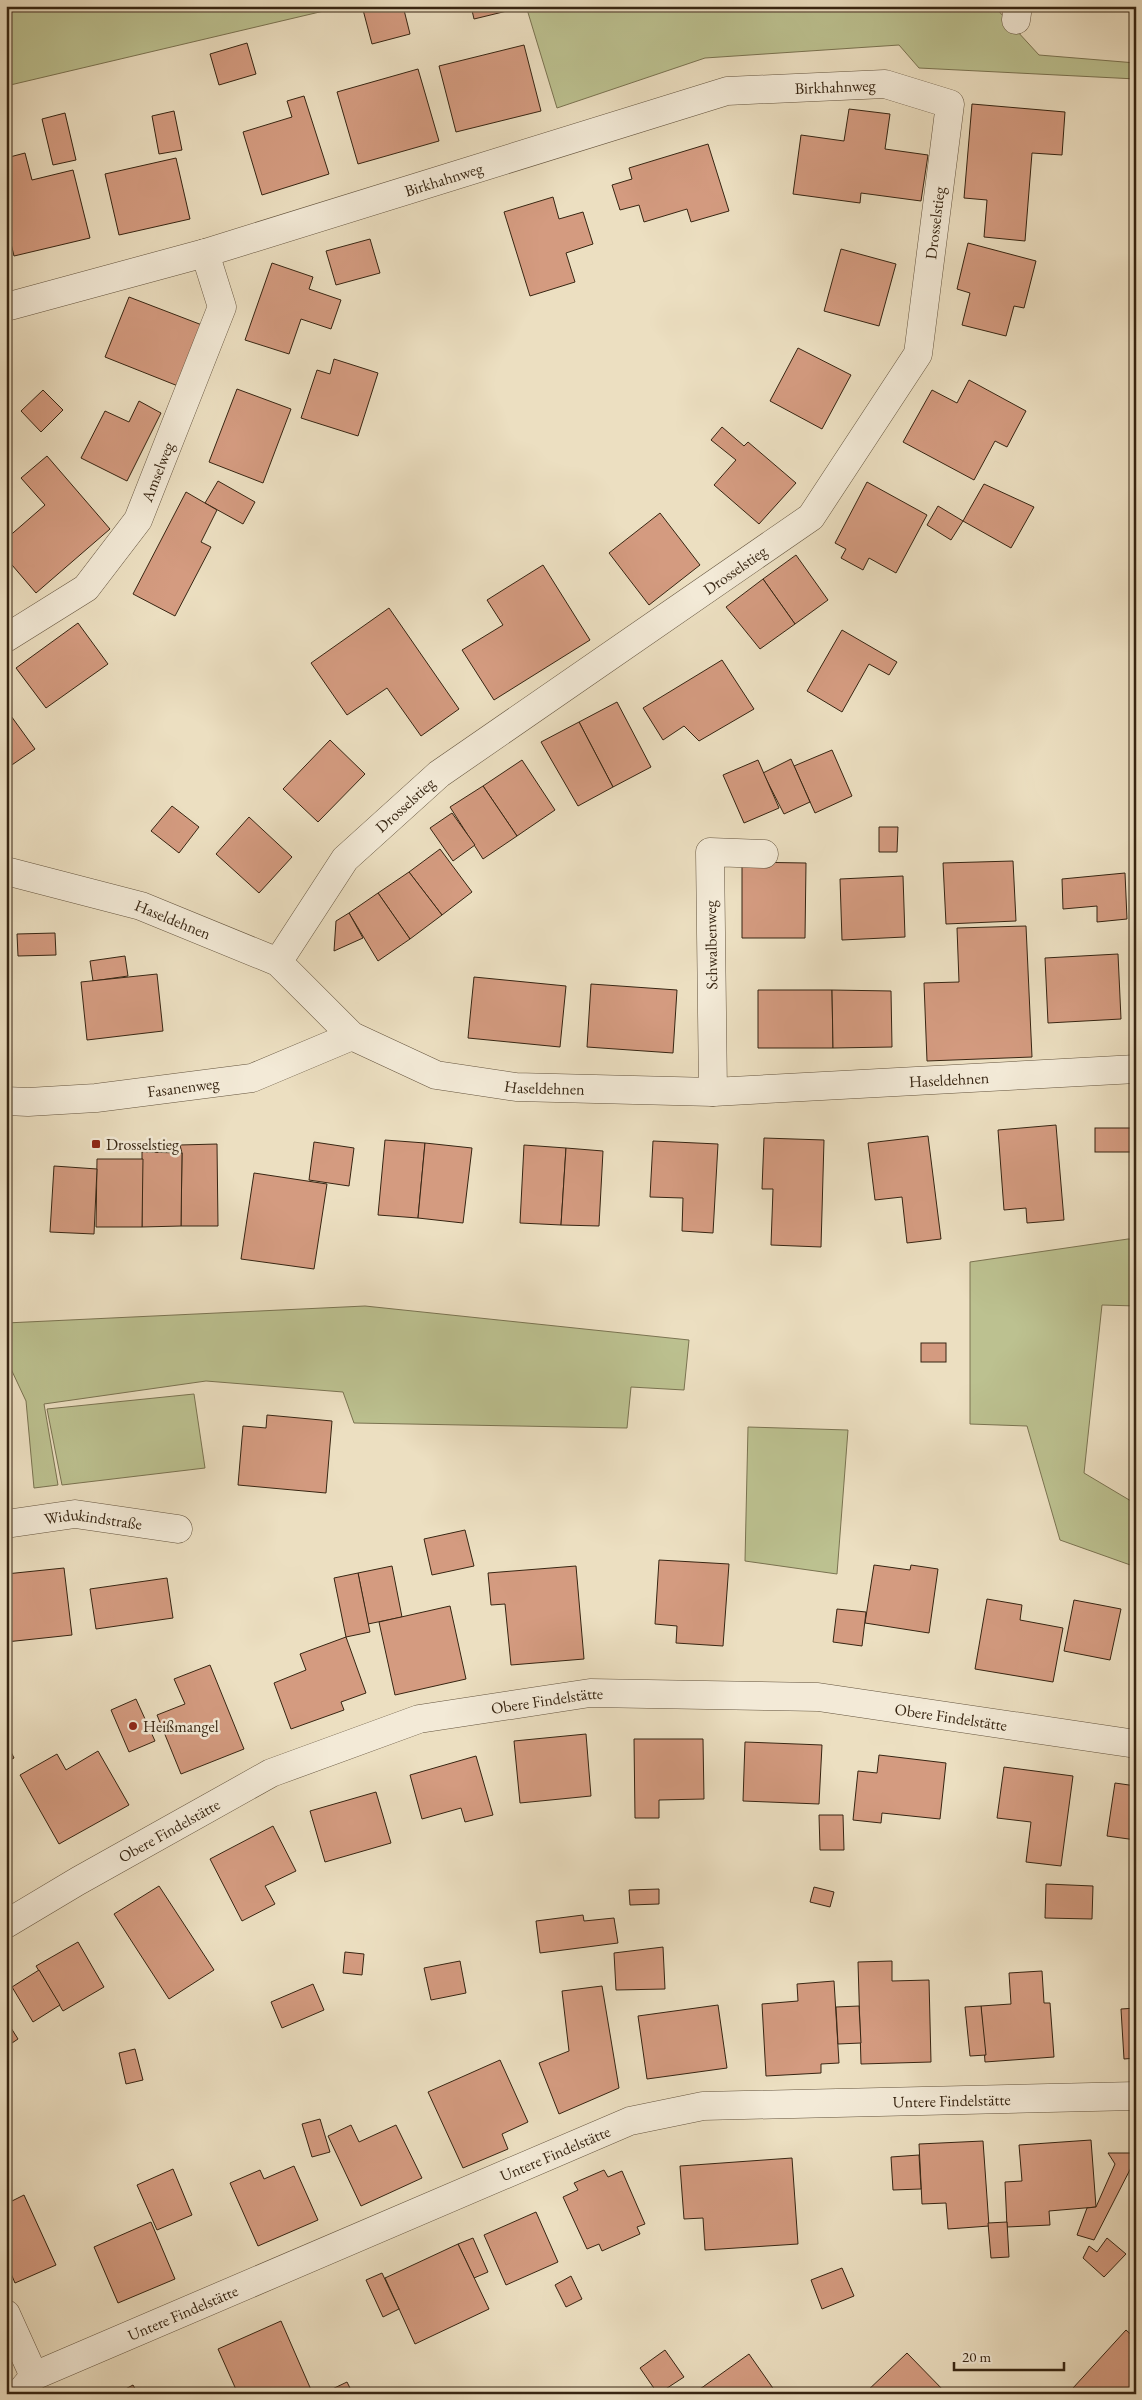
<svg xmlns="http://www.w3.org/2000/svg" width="1142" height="2400" font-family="'EB Garamond',serif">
<rect width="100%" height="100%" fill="#ecdfc1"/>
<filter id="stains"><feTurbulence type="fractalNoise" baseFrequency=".004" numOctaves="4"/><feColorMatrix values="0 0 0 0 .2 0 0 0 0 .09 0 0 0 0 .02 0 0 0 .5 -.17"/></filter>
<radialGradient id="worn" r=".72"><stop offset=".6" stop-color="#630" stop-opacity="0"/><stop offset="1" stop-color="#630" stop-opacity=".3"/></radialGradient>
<g fill="#bcc190" stroke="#7a7351">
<path d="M6,6H345L6,86Z"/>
<path d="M526,6H994L1039,55L1136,63V79L919,68L899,45L705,58L557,108Z"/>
<path d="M1128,1239H1136V1306L1102,1305L1084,1473L1136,1504V1567L1060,1540L1027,1426L970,1424V1262Z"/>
<path d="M365,1306L689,1340L684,1390L631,1387L627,1428L354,1423L343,1392L206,1381L44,1404L58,1485L34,1488L26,1401L11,1369H6V1323Z"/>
<path d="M194,1394L205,1468L62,1485L47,1409Z"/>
<path d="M748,1427L848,1430L837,1574L745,1561Z"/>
</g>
<g fill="#d49b80" stroke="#372512">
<path d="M362,6H403L410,34L372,44Z"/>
<path d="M471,6H506L507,11L474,19Z"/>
<path d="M247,43L256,74L219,85L210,54Z"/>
<path d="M524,45L541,111L456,132L439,66Z"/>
<path d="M418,69L439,141L358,164L337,92Z"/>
<path d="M304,96L329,174L262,195L243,132L292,117L287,101Z"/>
<path d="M972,104L1065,112L1062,155L1032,153L1025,241L984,237L987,200L964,198Z"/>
<path d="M849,109L890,114L885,149L928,155L921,201L861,193L860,203L793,194L801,135L844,141Z"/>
<path d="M174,111L182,150L159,154L152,116Z"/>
<path d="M65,113L76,160L53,165L42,119Z"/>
<path d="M708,144L729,211L691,222L687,209L644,222L639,205L620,210L612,185L632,179L629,168Z"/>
<path d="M25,153L32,180L73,170L90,238L14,256L6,223V158Z"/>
<path d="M176,158L190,219L119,235L105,174Z"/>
<path d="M553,197L559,219L583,212L593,244L566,253L575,282L530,296L504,212Z"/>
<path d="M370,239L380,273L336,285L326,251Z"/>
<path d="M968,243L1036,261L1024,308L1014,306L1006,336L962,325L970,293L957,289Z"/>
<path d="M841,249L896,264L879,326L824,311Z"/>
<path d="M272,263L313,277L309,289L341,300L331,329L301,319L289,354L245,340Z"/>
<path d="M129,297L202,325L178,386L105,357Z"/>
<path d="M798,348L851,375L822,429L770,401Z"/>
<path d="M334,359L378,373L358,436L301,418L317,370L330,374Z"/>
<path d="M969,380L1026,411L1007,447L995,441L974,480L903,442L932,390L957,403Z"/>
<path d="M237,389L291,409L263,483L209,462Z"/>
<path d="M43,390L63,410L41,432L21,411Z"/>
<path d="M139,401L161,413L127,481L81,458L105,411L129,422Z"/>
<path d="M722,427L744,446L748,442L796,483L759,524L714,485L736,460L711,440Z"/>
<path d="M47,456L110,529L36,593L6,558V539L45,505L21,478Z"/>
<path d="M218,481L255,502L243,524L205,503Z"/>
<path d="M867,482L927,515L896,573L869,558L863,570L841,558L846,549L835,543Z"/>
<path d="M984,484L1034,507L1011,548L963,521Z"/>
<path d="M186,492L217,510L201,542L211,547L175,616L133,594Z"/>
<path d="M938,506L963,521L951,540L927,525Z"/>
<path d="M660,513L700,565L649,605L609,553Z"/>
<path d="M796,555L828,600L795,624L763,579Z"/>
<path d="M543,565L590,640L494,700L462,650L503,625L487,600Z"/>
<path d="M763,579L795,624L760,649L726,607Z"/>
<path d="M389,608L459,709L421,736L387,688L347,715L311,663Z"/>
<path d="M78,623L108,664L46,708L16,668Z"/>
<path d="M842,630L897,662L889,675L869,664L842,712L807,691Z"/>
<path d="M722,660L754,709L699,741L684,726L663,740L643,708Z"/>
<path d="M617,702L651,767L613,787L579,722Z"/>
<path d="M6,709L35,749L6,769Z"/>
<path d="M579,722L613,787L578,806L541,742Z"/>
<path d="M330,740L365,774L318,822L283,789Z"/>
<path d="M832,750L852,796L815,813L794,766Z"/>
<path d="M791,759L810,802L784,814L763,773Z"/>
<path d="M522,760L555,810L517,836L483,786Z"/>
<path d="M758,760L779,808L744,823L723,775Z"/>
<path d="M483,786L517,836L483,859L450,807Z"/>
<path d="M172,806L199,827L179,853L151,831Z"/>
<path d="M452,813L475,845L453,861L430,828Z"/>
<path d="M249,817L292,857L259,893L216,854Z"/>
<path d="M879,827H898L897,852H879Z"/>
<path d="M440,849L472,892L442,915L409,872Z"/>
<path d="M1013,861L1016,921L946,924L943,863Z"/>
<path d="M742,862L806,863L805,938H742Z"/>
<path d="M409,872L442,915L410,939L378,893Z"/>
<path d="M1125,873L1127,919L1097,922V906L1063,909L1062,879Z"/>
<path d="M903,876L905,937L842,940L840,879Z"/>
<path d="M378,893L410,939L378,961L349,913Z"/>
<path d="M349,913L363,938L334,951L336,921Z"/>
<path d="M1026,926L1032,1057L927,1061L924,983L959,982L957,928Z"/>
<path d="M55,933L56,955L18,956L17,934Z"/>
<path d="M1118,954L1121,1019L1048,1023L1045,958Z"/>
<path d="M125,956L128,976L93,981L90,961Z"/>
<path d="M157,974L163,1031L87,1040L81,982Z"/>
<path d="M474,977L566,986L560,1047L468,1038Z"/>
<path d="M591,984L677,990L673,1053L587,1047Z"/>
<path d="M758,990H832L833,1048H758Z"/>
<path d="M832,990L891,991L892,1047L833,1048Z"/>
<path d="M1056,1125L1064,1220L1027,1223L1026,1208L1004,1210L998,1130Z"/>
<rect x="1095" y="1128" width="41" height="24"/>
<path d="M928,1136L941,1239L907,1243L902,1197L875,1200L868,1143Z"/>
<path d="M764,1138L824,1140L821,1247L771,1245L773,1189H762Z"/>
<path d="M385,1140L425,1143L418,1218L378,1215Z"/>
<path d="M653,1141L718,1144L713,1233L682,1231L683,1198L650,1197Z"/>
<path d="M314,1142L354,1148L349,1186L309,1180Z"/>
<path d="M425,1143L472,1148L463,1223L418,1218Z"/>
<path d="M217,1144L218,1226H181L182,1153L180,1145Z"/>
<path d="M524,1145L566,1148L561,1225L520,1223Z"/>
<path d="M566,1148L603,1151L599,1226L561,1225Z"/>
<path d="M142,1152L182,1153L181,1226L142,1227Z"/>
<path d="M97,1159H143L142,1227H96Z"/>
<path d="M54,1166L97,1169L94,1234L50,1232Z"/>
<path d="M254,1173L327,1184L314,1269L241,1259Z"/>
<rect x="921" y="1343" width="25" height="19"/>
<path d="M267,1415L332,1421L326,1493L238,1485L243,1426L266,1428Z"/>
<path d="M465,1530L474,1566L432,1575L424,1539Z"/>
<path d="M659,1560L729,1564L723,1646L676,1643L677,1626L655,1624Z"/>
<path d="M874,1565L910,1570L911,1565L938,1569L929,1633L865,1623Z"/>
<path d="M392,1566L402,1617L368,1624L358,1573Z"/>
<path d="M576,1566L584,1659L511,1665L505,1604L491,1605L488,1573Z"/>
<path d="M64,1568L72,1635L6,1642V1574Z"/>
<path d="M358,1573L370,1632L346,1637L334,1578Z"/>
<path d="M167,1578L173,1618L96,1629L90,1589Z"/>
<path d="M987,1599L1022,1605L1020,1620L1063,1628L1053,1682L975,1669Z"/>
<path d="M1074,1600L1121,1609L1110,1660L1064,1651Z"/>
<path d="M450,1606L466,1679L395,1695L379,1622Z"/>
<path d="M837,1609L866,1612L862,1646L833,1642Z"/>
<path d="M346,1637L366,1693L341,1702L344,1710L291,1729L274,1683L306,1670L300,1654Z"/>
<path d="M210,1665L244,1749L181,1774L157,1715L185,1704L174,1679Z"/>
<path d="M136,1699L155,1741L129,1752L111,1710Z"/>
<path d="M586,1734L591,1796L520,1803L514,1741Z"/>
<path d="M634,1739H703L704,1799L659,1800V1818H635Z"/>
<path d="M6,1742L14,1758L6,1762Z"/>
<path d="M745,1742L822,1745L819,1804L743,1801Z"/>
<path d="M98,1751L129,1805L59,1844L20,1775L57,1754L66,1770Z"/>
<path d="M879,1755L946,1763L940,1819L882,1813L881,1823L853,1820L858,1771L877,1773Z"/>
<path d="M476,1756L493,1815L465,1822L461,1808L422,1819L410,1775Z"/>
<path d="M1004,1767L1073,1776L1061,1866L1026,1862L1031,1822L997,1818Z"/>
<path d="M1115,1783L1136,1786V1840L1107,1836Z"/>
<path d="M376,1792L391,1843L325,1862L310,1811Z"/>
<path d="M819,1815H843L844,1850H820Z"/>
<path d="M273,1826L296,1871L265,1886L275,1904L242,1921L210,1859Z"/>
<path d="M1046,1884L1093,1886L1092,1919L1045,1918Z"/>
<path d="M159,1886L214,1970L169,1999L114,1914Z"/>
<path d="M814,1887L834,1892L830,1907L810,1902Z"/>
<path d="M659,1889V1904L630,1905L629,1890Z"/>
<path d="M583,1915L584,1921L614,1918L618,1943L540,1953L536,1921Z"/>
<path d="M78,1942L104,1987L63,2011L36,1966Z"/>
<path d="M663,1947L665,1989L616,1990L614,1953Z"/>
<path d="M345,1952L364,1954L362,1975L343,1973Z"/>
<path d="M460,1961L466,1993L431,2000L424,1968Z"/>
<path d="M892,1961V1981L929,1980L931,2062L861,2064L858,1962Z"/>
<path d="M39,1970L60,2005L33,2022L12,1987Z"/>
<path d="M1042,1971L1044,2003H1050L1054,2057L985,2062L981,2006L1011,2004L1009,1973Z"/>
<path d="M834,1981L839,2063L821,2064V2073L766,2076L762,2004L798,2001L797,1984Z"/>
<path d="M313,1984L324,2010L282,2028L271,2002Z"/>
<path d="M602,1986L619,2088L559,2114L539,2063L569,2051L562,1991Z"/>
<path d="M718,2005L727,2068L647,2079L638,2016Z"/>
<path d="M859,2006L861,2043L838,2044L836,2007Z"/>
<path d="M981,2006L986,2055L970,2056L965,2007Z"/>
<path d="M1136,2008V2058L1124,2059L1121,2009Z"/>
<path d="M6,2020L18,2039L6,2047Z"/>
<path d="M135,2049L143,2080L126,2084L119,2053Z"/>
<path d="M500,2060L528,2122L502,2134L508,2149L463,2168L428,2092Z"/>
<path d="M320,2119L330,2152L312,2157L302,2124Z"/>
<path d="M351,2125L359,2142L396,2125L422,2178L361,2206L328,2136Z"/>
<path d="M1091,2140L1096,2207L1049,2211L1050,2225L1007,2227L1005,2182L1022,2181L1019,2145Z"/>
<path d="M983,2141L989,2226L948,2229L946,2203L922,2204L919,2144Z"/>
<path d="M1108,2153H1136V2158L1094,2240L1077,2235L1087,2208L1096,2207L1115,2164Z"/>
<path d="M919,2155L921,2189L893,2190L891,2157Z"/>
<path d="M792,2158L798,2244L705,2250L703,2218L684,2219L680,2166Z"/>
<path d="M294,2166L318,2220L258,2246L230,2183L260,2170L264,2179Z"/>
<path d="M173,2169L192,2215L157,2230L137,2185Z"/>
<path d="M604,2170L608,2177L622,2171L645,2224L637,2227L640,2234L602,2251L599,2244L587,2249L563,2197L578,2190L574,2183Z"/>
<path d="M24,2195L56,2265L15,2283L6,2262V2204Z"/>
<path d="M536,2212L558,2262L506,2285L484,2235Z"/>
<path d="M151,2222L175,2279L118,2303L94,2247Z"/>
<path d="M1007,2222L1009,2257L991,2258L988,2223Z"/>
<path d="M473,2238L488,2272L474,2278L458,2244Z"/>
<path d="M1107,2238L1126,2254L1104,2277L1083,2258L1089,2246L1097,2252Z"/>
<path d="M458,2244L489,2309L415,2344L385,2278Z"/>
<path d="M842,2268L854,2296L822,2309L811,2280Z"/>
<path d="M382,2273L399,2309L383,2317L366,2280Z"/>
<path d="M571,2276L582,2299L566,2307L555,2285Z"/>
<path d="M281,2321L312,2392L308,2394H286L285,2392L281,2394H238L218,2349Z"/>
<path d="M1126,2330L1136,2339V2394H1079L1073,2388Z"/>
<path d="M665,2350L684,2377L658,2394L640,2368Z"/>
<path d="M907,2353L947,2394H864Z"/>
<path d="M749,2354L777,2394H693Z"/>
<path d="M347,2382L353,2394H327L326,2392Z"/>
<path d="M133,2385L138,2394H116Z"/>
</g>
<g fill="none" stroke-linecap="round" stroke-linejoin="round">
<g stroke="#64543e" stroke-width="29">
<g id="minor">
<path d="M1016,20L1018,6"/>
<path id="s1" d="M6,307L205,253L727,91L885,84L950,104L918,354L811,517L439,774L345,859L278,962"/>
<path id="s2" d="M6,638L86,588L138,520L222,307L205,253"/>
<path id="s3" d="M6,871L141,906L278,962L352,1036L436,1075L516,1087L713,1092L1136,1069"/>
<path d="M713,1092L710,852L764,854"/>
<path id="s4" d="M6,1101L28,1102L96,1098L252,1078L352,1036"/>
<path id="s5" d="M6,1524L75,1514L178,1529"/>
<path id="s6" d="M6,1924L78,1881L271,1773L419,1719L590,1693L818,1697L1136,1744"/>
<path d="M6,2314L34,2376"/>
<path id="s7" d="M19,2394L34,2376L630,2121L703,2106L1136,2096"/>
</g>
</g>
<use href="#minor" stroke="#f3ead7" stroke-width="28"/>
</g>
<g fill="#8f2418" stroke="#f3ead7" stroke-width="2">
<rect x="91" y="1139" width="10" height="10" rx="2.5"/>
<circle cx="133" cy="1726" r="5"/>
</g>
<g text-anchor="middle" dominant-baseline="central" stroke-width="5" stroke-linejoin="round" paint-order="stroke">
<g font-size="16" fill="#372512" stroke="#f3ead7">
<text stroke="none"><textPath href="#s1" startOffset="861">Birkhahnweg</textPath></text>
<text stroke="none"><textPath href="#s1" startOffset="456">Birkhahnweg</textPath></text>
<text transform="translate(935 223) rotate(-83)">Drosselstieg</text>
<text stroke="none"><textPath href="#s2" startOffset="232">Amselweg</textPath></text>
<text transform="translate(735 570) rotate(-35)">Drosselstieg</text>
<text transform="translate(405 805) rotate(-42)">Drosselstieg</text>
<text stroke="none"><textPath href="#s3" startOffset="174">Haseldehnen</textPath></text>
<text transform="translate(711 945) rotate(-91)">Schwalbenweg</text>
<text stroke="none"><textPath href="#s3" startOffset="999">Haseldehnen</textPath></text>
<text stroke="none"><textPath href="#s4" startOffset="178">Fasanenweg</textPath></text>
<text stroke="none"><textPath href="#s3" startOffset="594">Haseldehnen</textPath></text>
<text stroke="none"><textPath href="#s5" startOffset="88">Widukindstraße</textPath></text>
<text stroke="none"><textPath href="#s6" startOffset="592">Obere Findelstätte</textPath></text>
<text stroke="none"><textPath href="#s6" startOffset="998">Obere Findelstätte</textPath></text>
<text stroke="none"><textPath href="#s6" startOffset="188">Obere Findelstätte</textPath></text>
<text stroke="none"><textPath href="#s7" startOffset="995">Untere Findelstätte</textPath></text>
<text stroke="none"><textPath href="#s7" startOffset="590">Untere Findelstätte</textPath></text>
<text stroke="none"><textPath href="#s7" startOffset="185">Untere Findelstätte</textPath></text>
</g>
<g font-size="16" fill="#372512" stroke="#f3ead7" text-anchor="start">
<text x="106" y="1144">Drosselstieg</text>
<text x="143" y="1726">Heißmangel</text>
</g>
</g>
<rect width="1142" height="2400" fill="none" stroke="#ecdfc1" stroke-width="25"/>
<rect x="8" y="8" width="1127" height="2385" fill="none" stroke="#372512" stroke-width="2.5"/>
<rect x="12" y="12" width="1117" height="2375" fill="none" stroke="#372512"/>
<path d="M954 2362v8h110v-8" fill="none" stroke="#372512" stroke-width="2.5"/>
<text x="962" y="2362" font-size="15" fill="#372512" stroke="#f3ead7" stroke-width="4" paint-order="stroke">20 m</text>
<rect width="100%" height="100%" filter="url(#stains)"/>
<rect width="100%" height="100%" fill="url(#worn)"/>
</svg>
